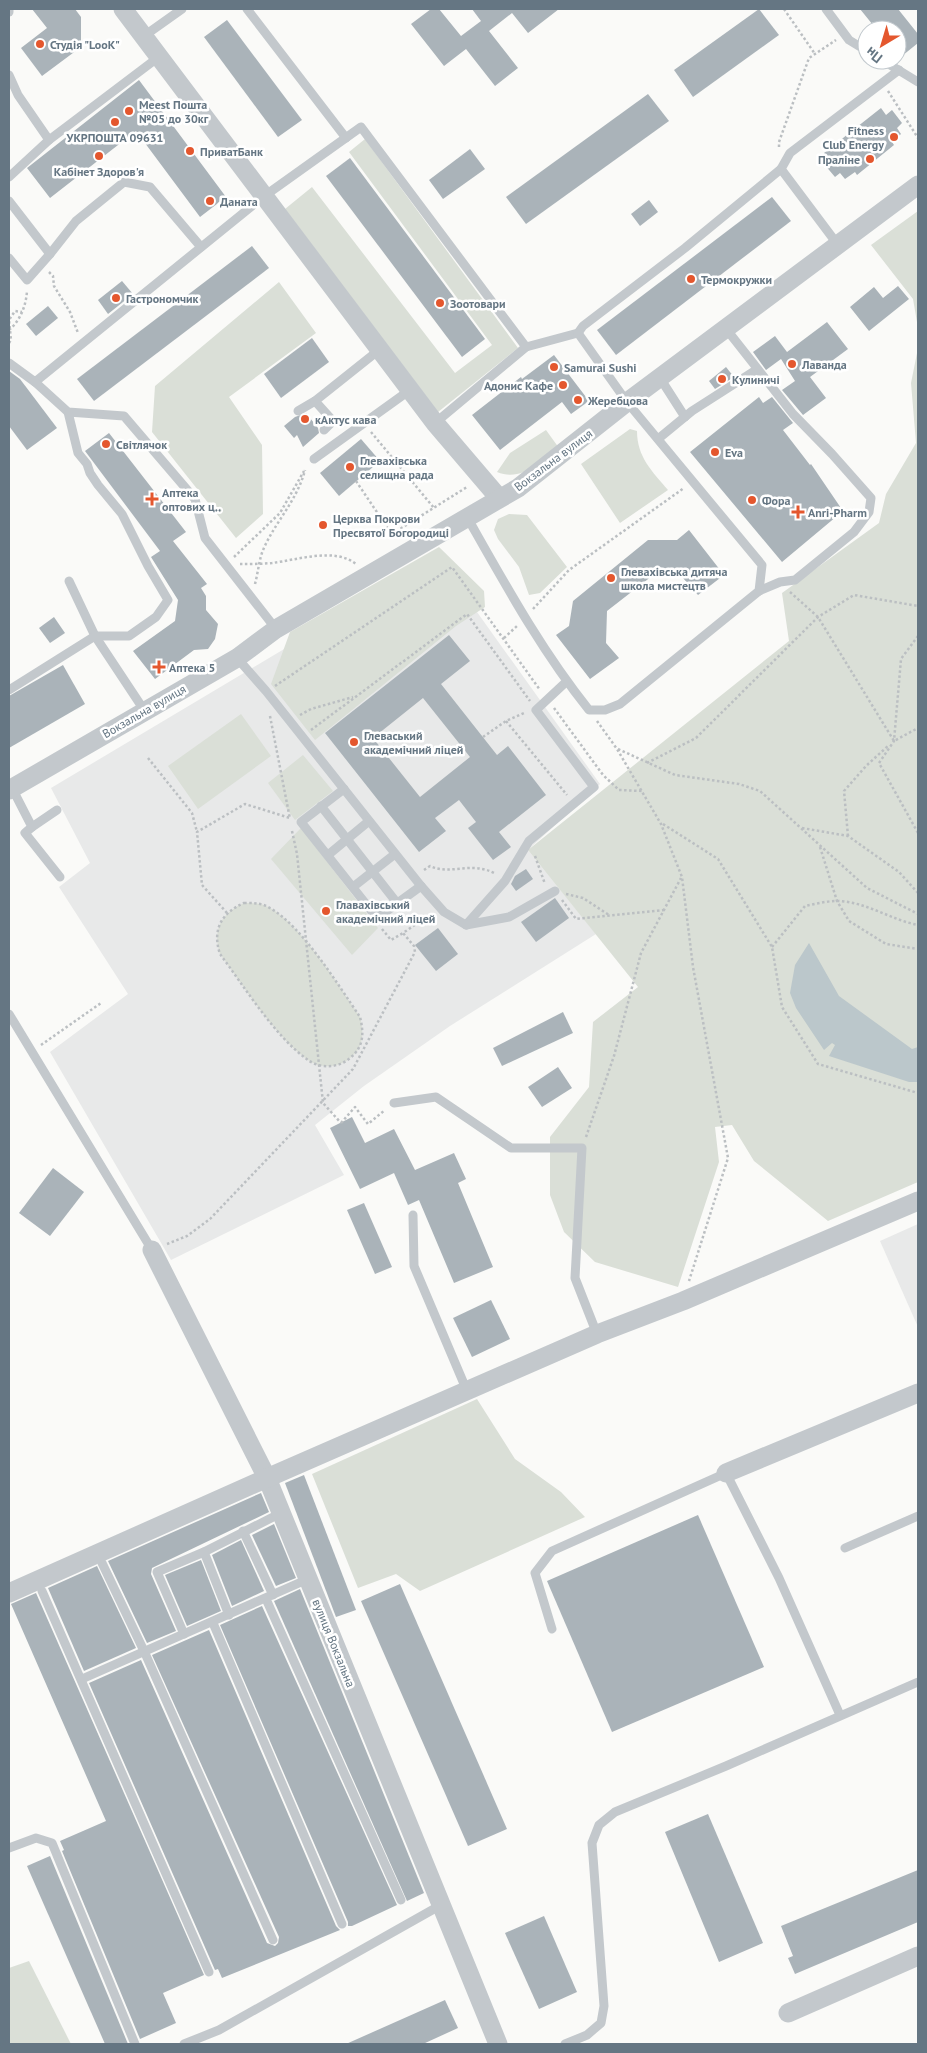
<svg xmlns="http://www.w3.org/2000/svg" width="927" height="2053" font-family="'PT Sans',sans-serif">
<rect width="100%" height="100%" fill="#fafaf8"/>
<g fill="#e8e9e9">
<path d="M445,553L457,584L600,784L528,850L596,934L450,1026L364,1086L315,1125L344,1175L171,1260L50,1052L128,994L59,887L90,863L51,788Z"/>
<path d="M918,1224V1327L880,1241Z"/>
</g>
<g fill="#dadfd7">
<path d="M365,139L518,348L438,412L285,209L312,187L455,373L492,345L349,152Z"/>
<path d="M918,211V328L913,299L871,245Z"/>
<path d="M279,282L316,333L229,397L262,445L263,514L236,538L152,432L155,386Z"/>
<path d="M918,348V1182L828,1221L754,1161L732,1125L715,1127L719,1162L678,1287L595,1262L564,1232L550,1195V1137L589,1087L593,1022L638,987L528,850L789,641L782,593L879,523L886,494L916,443L911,383Z"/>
<path d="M630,429L637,431C637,457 652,471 668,490L620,523L581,464Z"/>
<path d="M546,430L559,448C542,462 521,482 497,472L510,453Z"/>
<path d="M509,514L527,515L567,567L540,593L529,595L519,567L498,539L494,530L498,519Z"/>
<path d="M439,547L484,591L485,607L456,626L315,740L271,684L290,632Z"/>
<path d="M241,714L271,756L198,809L168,766Z"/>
<path d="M303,755L333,791L295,820L268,783Z"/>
<path d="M301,828L378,928L352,955L271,859Z"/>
<path d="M244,903C254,903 262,903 270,908C302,926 339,986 360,1017C364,1033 364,1047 350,1058C339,1068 320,1069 308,1060C275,1037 244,986 220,954C212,930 221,913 244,903Z"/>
<path d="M477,1399L515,1459L561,1492L585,1517L420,1591L396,1574L358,1588L312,1474Z"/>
<path d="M29,1961L71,2044H9V1968Z"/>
</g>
<path fill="#bbc7cb" d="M809,943L839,996L912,1049L918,1047V1082H909L829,1056L835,1045L832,1043L824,1050L796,1008L790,993L795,965Z"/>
<g fill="#aab3b9" fill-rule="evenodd">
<path d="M32,9H75L81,17V47L42,76L21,48L47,28Z"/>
<path d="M431,9H439L461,36L481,21L472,9H559L528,33L512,13L489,31L518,68L495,86L466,49L444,66L411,24Z"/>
<path d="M759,9L779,35L693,97L674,70Z"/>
<path d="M860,9H898L918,34V43L897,60V30H877Z"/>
<path d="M227,20L302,120L278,137L204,37Z"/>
<path d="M139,80L226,197L200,217L136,131L50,198L27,168Z"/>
<path d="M648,94L669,121L526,224L506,197Z"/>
<path d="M881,108L886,115L892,110L902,123L897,128L901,134L892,142L894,145L857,175L855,172L845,179L840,173L835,177L824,164L830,160L824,153Z"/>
<path d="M470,149L485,169L443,199L429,180Z"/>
<path d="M350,158L485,339L462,357L326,176Z"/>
<path d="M772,197L791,221L616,355L597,330Z"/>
<path d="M649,200L658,212L640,226L631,214Z"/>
<path d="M252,246L269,268L94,401L77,379Z"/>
<path d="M122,281L133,294L108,314L98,300Z"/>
<path d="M898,286L909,299L869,331L850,307L874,287L883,298Z"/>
<path d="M48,306L58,318L36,336L26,324Z"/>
<path d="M827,322L848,349L810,377L826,398L803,415L782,390L795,381L781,359L766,370L753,352L775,336L787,352Z"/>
<path d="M312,338L329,362L281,398L264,374Z"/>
<path d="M554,355L589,401L571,414L562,402L500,450L472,415L521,377L522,379Z"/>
<path d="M726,367L734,377L715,389L709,381Z"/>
<path d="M9,371L20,379L57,428L27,450L9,426Z"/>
<path d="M759,397L763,403L772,397L793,423L783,430L810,465L811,464L843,511L782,562L690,452Z"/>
<path d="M306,413L318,428L319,433L303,447L297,435L294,438L284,426L295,417Z"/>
<path d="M109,433L186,532L173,541L207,584L201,588L206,596V610L218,624L215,639L208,649L194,650L155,679L133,651L175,621L178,600L151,557L160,551L85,451Z"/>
<path d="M361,439L380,461L339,496L320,473Z"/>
<path d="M689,530L724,575L698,595L683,578L652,576L607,611L606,643L619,658L590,679L556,635L569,626L573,601L648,540H677Z"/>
<path d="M54,617L65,633L50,643L39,628Z"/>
<path d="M449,635L470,661L441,684L497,755L508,746L546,795L499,832L511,847L493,860L468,828L476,822L459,800L435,818L446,831L419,852L325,733ZM423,698L470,757L420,797L373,738Z"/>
<path d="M63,665L85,704L9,748V696Z"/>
<path d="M526,869L533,879L516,891L511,884L515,876Z"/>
<path d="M555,898L569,918L536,942L521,922Z"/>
<path d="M438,928L458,954L436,971L415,945Z"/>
<path d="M563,1012L573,1033L502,1066L493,1048Z"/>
<path d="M558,1067L572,1088L542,1107L528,1087Z"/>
<path d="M352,1117L365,1143L394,1129L415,1170L454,1153L466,1179L458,1183L493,1267L454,1283L419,1200L408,1205L394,1173L360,1189L330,1128Z"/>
<path d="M53,1168L84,1192L50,1236L19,1213Z"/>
<path d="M364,1203L392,1267L375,1274L347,1210Z"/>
<path d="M491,1300L510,1339L472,1357L453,1318Z"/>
<path d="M304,1475L356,1610L336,1617L285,1483Z"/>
<path d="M261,1493L269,1512L152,1568L151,1574L176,1631L147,1643L108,1561Z"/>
<path d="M698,1515L764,1667L612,1732L547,1581Z"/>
<path d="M274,1524L296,1578L276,1586L252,1535Z"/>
<path d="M241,1540L264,1591L232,1606L212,1555Z"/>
<path d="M201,1560L221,1611L187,1626L165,1575Z"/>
<path d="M97,1566L136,1648L84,1671L48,1588Z"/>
<path d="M400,1584L507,1829L468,1846L361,1601Z"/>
<path d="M300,1589L424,1893L407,1901L274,1601Z"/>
<path d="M36,1593L204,1975L163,1993L176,2023L140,2039L62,1851L64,1850L60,1841L106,1821L11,1604Z"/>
<path d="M262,1606L397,1905L352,1926H348V1922L220,1625Z"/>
<path d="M209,1630L336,1926L340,1930L222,1978L218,1969L215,1970L89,1683L141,1660L267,1943L275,1946L278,1943L279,1937L152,1655Z"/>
<path d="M708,1814L763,1943L719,1962L665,1832Z"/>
<path d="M50,1856L128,2044H105L27,1866Z"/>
<path d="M918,1870V1922L795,1974L788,1958L793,1956L781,1926Z"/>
<path d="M544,1916L577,1992L539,2009L505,1933Z"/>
<path d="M445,2000L458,2028L423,2044H346Z"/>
</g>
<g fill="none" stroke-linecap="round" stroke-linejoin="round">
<g stroke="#bbbfc2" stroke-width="2.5" stroke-dasharray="2.5 2.5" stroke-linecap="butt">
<path d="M784,9L815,54"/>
<path d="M888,91L918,138"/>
<path d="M779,147V142L809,58L836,40"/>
<path d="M49,272L53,276L54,286L70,312L78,333"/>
<path d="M9,330C20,321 26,306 27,291"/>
<path d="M9,343L11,340L9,320L15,311L22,312"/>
<path d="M371,432L434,508"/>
<path d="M356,481L395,539"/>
<path d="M392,534L467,487"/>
<path d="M234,557L280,513L304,471"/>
<path d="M240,564C250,564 261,564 272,563C297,560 335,547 356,564"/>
<path d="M255,584C258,573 259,560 263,550C275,522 297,501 305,470"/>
<path d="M790,592L818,617L894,741L918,728"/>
<path d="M533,609L569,570L684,488"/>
<path d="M918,636L901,659L894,741L879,763L918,833"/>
<path d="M504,638L517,626"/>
<path d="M275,686L452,567L540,690"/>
<path d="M554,708L603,775L619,790L642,791"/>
<path d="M300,715L311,709L353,697"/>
<path d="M270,716L290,819"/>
<path d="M506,721L567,795"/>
<path d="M597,721L617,749L661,824L682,877L693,967L728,1158L689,1281"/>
<path d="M311,730L467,614L530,701"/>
<path d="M483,737L506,721L524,713"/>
<path d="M618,749L675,775L739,784L760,791L867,888L918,914"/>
<path d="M148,758L192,813L197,832"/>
<path d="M647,763L696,738L818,617L854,595L918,606"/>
<path d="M663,824L718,859L772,947L782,1007L818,1064L918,1093"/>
<path d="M802,828L848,836L899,872L918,893"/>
<path d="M292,831L297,854L323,1103L341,1123"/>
<path d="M848,836L844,791L866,766L889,745"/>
<path d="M820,847L837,901L849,921L886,944L918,949"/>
<path d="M535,856L545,884"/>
<path d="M424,870L430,866C452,876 470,860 496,874"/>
<path d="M566,894L583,898L609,915"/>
<path d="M562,900L576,919L664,910"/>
<path d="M244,903C254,903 262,903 270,908C302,926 339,986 360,1017C364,1033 364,1047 350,1058C339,1068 320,1069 308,1060C275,1037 244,986 220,954C212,930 221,913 244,903Z"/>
<path d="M227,913L202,885L197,832L245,804L290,818"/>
<path d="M382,929L391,940L403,933"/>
<path d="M772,947L805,906C815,904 826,901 836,901C865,901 891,920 918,925"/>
<path d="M41,1045L101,1003"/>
<path d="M341,1123L355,1107L368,1124L385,1110"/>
<path d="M586,1137L614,1056L641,953L681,878"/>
<path d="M167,1244L187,1236L210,1219L353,1069L415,952L414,946L403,933L431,914"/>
</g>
<g stroke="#c3c8cc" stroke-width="9">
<path d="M247,9L346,138"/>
<path d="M826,9L849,40L867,51"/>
<path d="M9,12V9"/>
<path d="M144,36L182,9"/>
<path d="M882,60L918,82"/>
<path d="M9,75L18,95L49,140"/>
<path d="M9,177L49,140L160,56"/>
<path d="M9,201L50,254L76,221L124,182L150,187L201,247"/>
<path d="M838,245L781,169L790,153L899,70"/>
<path d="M9,258L27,280L50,254"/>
<path d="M727,330L793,414L832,454L871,498L869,512L854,532L795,580L780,582L759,591"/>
<path d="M526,347L578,333L583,326L685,248L781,169"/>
<path d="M9,363L35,382L263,197L361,127L526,347L435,423"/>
<path d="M660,378L685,417"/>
<path d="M35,382L68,412L124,416L195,499L205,538L276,629"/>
<path d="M298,411L315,401"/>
<path d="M324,430L333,421L315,401L379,350"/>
<path d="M658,439L692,411L756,370"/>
<path d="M314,459L410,390"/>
<path d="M467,517C505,584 541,650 589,710H605L620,704L759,591L762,565L627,402L578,333"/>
<path d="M69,581L95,636L144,710"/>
<path d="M237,658L266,691L421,886L444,912L466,925L505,881L529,841L594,787L536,710L566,682"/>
<path d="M9,690L95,636H129L156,617L168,600L148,566L122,514L98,485L90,473L87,464L78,453L68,412"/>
<path d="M12,788L32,827L25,833L60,877"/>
<path d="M344,789L301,822L377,918L421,886"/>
<path d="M321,806L397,903"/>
<path d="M32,827L57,810"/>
<path d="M328,855L369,821"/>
<path d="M353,887L395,854"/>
<path d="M466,925L509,917L555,891"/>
<path d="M9,1014L152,1250"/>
<path d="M394,1103L436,1097L511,1148H582L575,1278L597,1334"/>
<path d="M413,1215L414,1266L467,1391"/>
<path d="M243,1531L273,1595"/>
<path d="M845,1548L918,1516"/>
<path d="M102,1563L144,1651L273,1940"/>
<path d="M42,1591L209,1972"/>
<path d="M266,1599L401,1900"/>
<path d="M229,1615L204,1552L281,1513"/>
<path d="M213,1623L342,1924"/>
<path d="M552,1629L535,1573L552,1551L726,1473L779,1578L840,1715"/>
<path d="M184,1634L157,1572L204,1552"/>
<path d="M82,1679L308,1579"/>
<path d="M9,1848L36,1838L52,1843L135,2044"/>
<path d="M184,2044L219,2030L441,1905"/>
<path d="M565,2044L587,2035L601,2023L604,2006L592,1843L599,1825L615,1812L726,1766L918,1682"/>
</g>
<g stroke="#c3c8cc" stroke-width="19">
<path d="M123,9L435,423L499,498"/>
<path d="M9,790L237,658L276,629L518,488L627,402L918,185"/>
<path d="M152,1250L267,1478L498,2044"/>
<path d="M726,1473L918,1393"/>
<path d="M9,1593L267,1478L597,1334L683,1301L918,1201"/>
<path d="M788,2013L918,1956"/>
</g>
</g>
<g fill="#e4572e" stroke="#fff" stroke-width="2">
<circle cx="40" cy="44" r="5"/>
<circle cx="129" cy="111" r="5"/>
<circle cx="115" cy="122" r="5"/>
<circle cx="894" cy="137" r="5"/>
<circle cx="190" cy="151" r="5"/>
<circle cx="99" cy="156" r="5"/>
<circle cx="870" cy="159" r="5"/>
<circle cx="210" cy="201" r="5"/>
<circle cx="691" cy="279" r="5"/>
<circle cx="116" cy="298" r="5"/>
<circle cx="440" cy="303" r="5"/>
<circle cx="792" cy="364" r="5"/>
<circle cx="554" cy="367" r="5"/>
<circle cx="722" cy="379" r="5"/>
<circle cx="563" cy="385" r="5"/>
<circle cx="578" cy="400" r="5"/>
<circle cx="305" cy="419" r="5"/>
<circle cx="106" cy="444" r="5"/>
<circle cx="715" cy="452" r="5"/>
<circle cx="350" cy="467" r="5"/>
<path d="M149.5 491.5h5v5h5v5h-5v5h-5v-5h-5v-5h5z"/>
<circle cx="752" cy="500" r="5"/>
<path d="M795.5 504.5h5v5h5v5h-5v5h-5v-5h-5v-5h5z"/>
<circle cx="323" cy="525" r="5"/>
<circle cx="611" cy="578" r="5"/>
<path d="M156.5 659.5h5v5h5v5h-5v5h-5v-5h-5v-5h5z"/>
<circle cx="354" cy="742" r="5"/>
<circle cx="326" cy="911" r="5"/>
</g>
<g text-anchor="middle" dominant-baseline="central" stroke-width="5" stroke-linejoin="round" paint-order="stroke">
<g font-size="12" font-weight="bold" fill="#657683" stroke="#fff" text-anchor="start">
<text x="50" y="44">Студія "LooK"</text>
<text x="139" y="104">Meest Пошта<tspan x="139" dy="14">№05 до 30кг</tspan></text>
<text x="884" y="130" text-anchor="end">Fitness<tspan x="884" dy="14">Club Energy</tspan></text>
<text x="115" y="137" text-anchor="middle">УКРПОШТА 09631</text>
<text x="200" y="151">ПриватБанк</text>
<text x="860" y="159" text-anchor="end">Праліне</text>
<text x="99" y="171" text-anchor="middle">Кабінет Здоров'я</text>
<text x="220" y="201">Даната</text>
<text x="701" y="279">Термокружки</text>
<text x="126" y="298">Гастрономчик</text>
<text x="450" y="303">Зоотовари</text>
<text x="802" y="364">Лаванда</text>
<text x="564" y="367">Samurai Sushi</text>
<text x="732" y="379">Кулиничі</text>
<text x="553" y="385" text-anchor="end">Адонис Кафе</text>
<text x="588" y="400">Жеребцова</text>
<text x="315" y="419">кАктус кава</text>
<text x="116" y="444">Світлячок</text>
<text x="725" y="452">Eva</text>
<text x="360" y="460">Глевахівська<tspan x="360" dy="14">селищна рада</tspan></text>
<text x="162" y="492">Аптека<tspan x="162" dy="14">оптових ц‥</tspan></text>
<text x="762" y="500">Фора</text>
<text x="808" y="512">Anri-Pharm</text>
<text x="333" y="518">Церква Покрови<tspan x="333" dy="14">Пресвятої Богородиці</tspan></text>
<text x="621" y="571">Глевахівська дитяча<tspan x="621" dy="14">школа мистецтв</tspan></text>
<text x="169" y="667">Аптека 5</text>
<text x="364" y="735">Глеваський<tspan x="364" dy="14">академічний ліцей</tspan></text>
<text x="336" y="904">Главахівський<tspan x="336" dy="14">академічний ліцей</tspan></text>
</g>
<g font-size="12" fill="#657683" stroke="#fff">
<text transform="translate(553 460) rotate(-37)">Вокзальна вулиця</text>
<text transform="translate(144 711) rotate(-30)">Вокзальна вулиця</text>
<text transform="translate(334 1643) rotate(68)">вулиця Вокзальна</text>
</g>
</g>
<rect width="927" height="2053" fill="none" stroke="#657683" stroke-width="20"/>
<g transform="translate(882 45) rotate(218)"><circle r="24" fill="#ffffff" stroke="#c1c8cd"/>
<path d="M0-4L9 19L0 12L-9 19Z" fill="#e4572e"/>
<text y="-8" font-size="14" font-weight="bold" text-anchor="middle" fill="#657683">Пн</text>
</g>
</svg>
